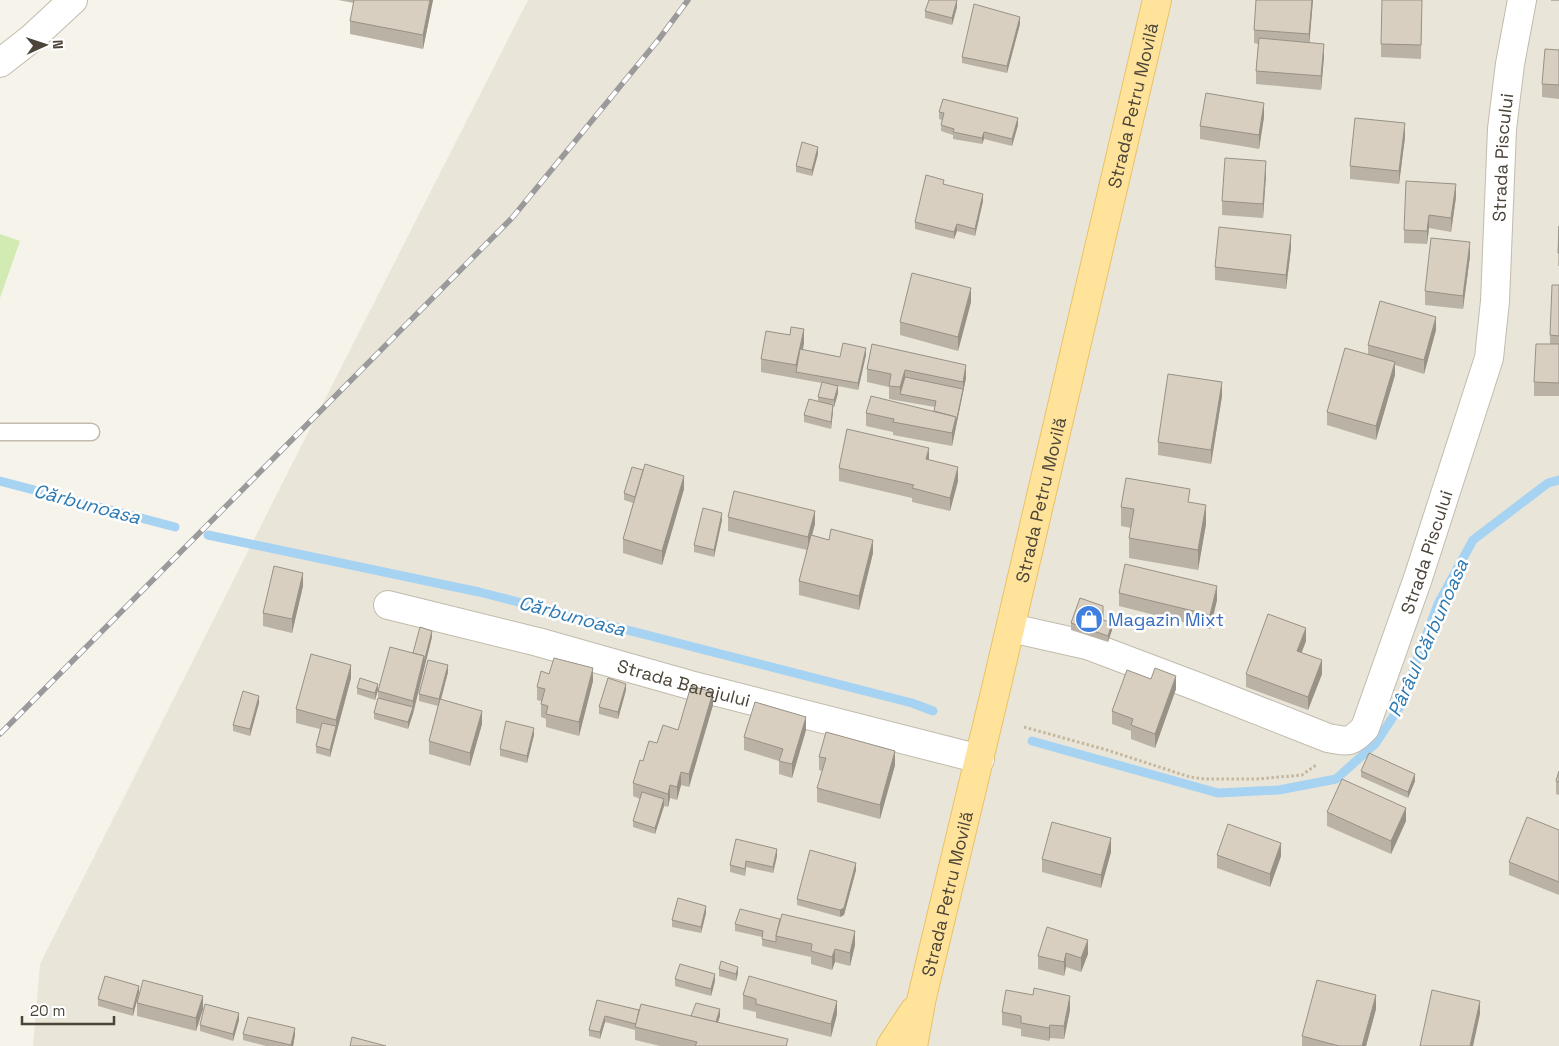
<svg xmlns="http://www.w3.org/2000/svg" width="1559" height="1046" font-family="'Space Grotesk',sans-serif">
<rect width="100%" height="100%" fill="#f6f3eb"/>
<path fill="#eae5d9" d="M528,0H1559V1046H33L40,964L289,470Z"/>
<path fill="#d1ebb3" d="M0,234L20,241L0,298Z"/>
<g fill="none" stroke-linecap="round" stroke-linejoin="round">
<g stroke="#a7d3f3" stroke-width="9">
<path d="M0,481L175,527"/>
<path d="M208,535L479,592L912,703L933,711"/>
<path d="M1032,741L1218,793L1279,790L1336,779L1375,744L1399,708L1438,604L1473,540L1548,483L1559,480"/>
</g>
<g stroke="#c2bbad" stroke-width="19">
<path id="service" d="M0,432H91"/>
</g>
<g stroke="#c2bbad" stroke-width="30">
<g id="minor">
<path d="M0,63L32,38L73,0"/>
<path id="s1" d="M388,605L538,642L690,685L980,759"/>
<path id="s2" d="M1011,628L1087,645L1201,688L1328,738C1349,742 1350,743 1365,728L1418,578L1489,358L1495,301L1502,129L1510,64L1522,0"/>
</g>
</g>
<g stroke="#e8c267" stroke-width="30">
<g id="primary">
<path d="M891,1046L914,1011"/>
<path id="s3" d="M913,1046L922,997L998,680L1157,0"/>
</g>
</g>
<path stroke="#c4b79e" stroke-width="3" stroke-dasharray="2.5 2.5" stroke-linecap="butt" d="M1024,727L1107,750L1190,777L1205,779H1257L1302,775L1316,765"/>
<use href="#service" stroke="#fff" stroke-width="16"/>
<use href="#minor" stroke="#fff" stroke-width="28"/>
<use href="#primary" stroke="#ffe39b" stroke-width="28"/>
<g stroke="#9a9a9a" stroke-width="5.5">
<path id="rail" d="M0,734L512,218L659,39L688,0"/>
</g>
<use href="#rail" stroke="#fff" stroke-width="4" stroke-dasharray="11" stroke-linecap="butt"/>
</g>
<g fill="#bab2a5">
<path d="M338,0H433L423,49L350,34V21L354,3Z"/>
<path d="M1313,0L1309,43L1324,57L1321,90L1256,84V71L1258,44L1254,43V30Z"/>
<rect x="1551" y="0" width="8" height="1"/>
<path d="M957,7L952,25L925,18V11Z"/>
<path d="M1422,11L1421,59L1381,57V44Z"/>
<path d="M1020,24L1007,73L962,63V57Z"/>
<path d="M1559,50V99L1542,97V84Z"/>
<path d="M939,112L1018,125L1012,146L984,139L982,144L953,139V135L941,131V125L942,120L939,119Z"/>
<path d="M1264,117L1259,149L1200,139V126Z"/>
<path d="M1405,137L1399,184L1350,179V166Z"/>
<path d="M818,154L812,176L796,172V166Z"/>
<path d="M1266,175L1263,218L1222,215V201Z"/>
<path d="M1456,197L1451,232L1429,228L1427,244L1404,243V230Z"/>
<path d="M983,201L975,236L957,231L954,239L915,229V222Z"/>
<path d="M1559,226V266H1558Z"/>
<path d="M1291,248L1286,289L1215,280V267Z"/>
<path d="M1470,256L1463,309L1425,305V291Z"/>
<path d="M1559,285V396H1534V382L1550,344V335Z"/>
<path d="M971,302L958,351L900,335V322Z"/>
<path d="M1436,330L1424,374L1395,365V375L1376,440L1327,425V412L1368,354V345Z"/>
<path d="M804,343L803,350L840,357L866,355L858,390L838,386V393L834,407H833L831,429L804,422V415L818,401V397L822,383L761,372V359Z"/>
<path d="M872,344L966,378L952,446L893,435V432L866,426V413L934,411L935,407L889,399V387L867,382V369Z"/>
<path d="M1222,396L1211,464L1158,455V442Z"/>
<path d="M929,460L958,481L950,511L912,502V498L839,481V468Z"/>
<path d="M684,489L662,565L623,553V539L633,503L624,500V493Z"/>
<path d="M1190,502L1206,524L1198,570L1129,558V538L1131,528L1121,526V507Z"/>
<path d="M728,517L815,524L812,535L873,553L859,610L799,595V581L807,550L728,531Z"/>
<path d="M722,520L714,557L694,552V545Z"/>
<path d="M303,586L292,633L263,626V613Z"/>
<path d="M1119,593L1217,600L1210,629L1119,606Z"/>
<path d="M1103,620L1112,630L1108,642L1071,630V623Z"/>
<path d="M432,637L408,729L374,719V713L378,698V691L413,653Z"/>
<path d="M1306,641L1301,653L1322,674L1308,710L1246,687V674Z"/>
<path d="M448,672L441,700L482,724L470,766L429,754V741L438,706L419,701V694Z"/>
<path d="M549,674L593,681L579,736L546,727V719L541,717V701L537,700V687Z"/>
<path d="M351,678L330,757L316,753V746L320,729L296,723V709Z"/>
<path d="M357,688L378,690L375,700L357,694Z"/>
<path d="M1176,689L1155,748L1131,739V731L1112,724V711Z"/>
<path d="M626,690L618,719L599,714V707Z"/>
<path d="M259,703L250,736L233,731V725Z"/>
<path d="M713,705L689,787L681,785L677,800L670,798L668,807L664,806L655,834L633,827V821L640,799L633,796V783L643,761L678,730Z"/>
<path d="M806,730L792,778L779,774V761L744,750V737Z"/>
<path d="M534,735L527,763L500,756V749Z"/>
<path d="M819,757L895,765L880,819L817,802V788L822,771L819,770Z"/>
<path d="M1361,771L1415,781L1408,798L1361,777Z"/>
<path d="M1559,771V795L1556,794V781Z"/>
<path d="M1327,812L1406,821L1391,854L1327,826Z"/>
<path d="M1559,830V895L1509,875V862Z"/>
<path d="M736,839L777,856L773,873L746,867L745,876L730,872V865Z"/>
<path d="M1111,852L1101,888L1042,872V859Z"/>
<path d="M1217,855L1281,856L1270,887L1217,868Z"/>
<path d="M856,870L844,915L840,917L797,905V899Z"/>
<path d="M706,913L701,933L672,927V920Z"/>
<path d="M735,924L855,945L850,966L835,962L832,970L811,964V957L762,946V937L735,931Z"/>
<path d="M1088,940V954L1081,972L1066,967L1064,976L1038,969V956Z"/>
<path d="M719,969L738,973L736,981L719,976Z"/>
<path d="M675,979L715,981L711,996L675,986Z"/>
<path d="M139,986L133,1016L98,1006V999Z"/>
<path d="M743,995L837,1014L831,1037L756,1018V1012L743,1009Z"/>
<path d="M597,1000L639,1010L691,1016H720L718,1022L788,1046H660L635,1040V1030L605,1022L600,1039L589,1036V1030Z"/>
<path d="M137,1003L203,1009L196,1031L137,1016Z"/>
<path d="M1376,1009L1366,1046H1302V1036Z"/>
<path d="M1070,1010L1064,1039L1050,1038L1049,1041L1021,1036V1029L1002,1025V1012Z"/>
<path d="M239,1020L233,1041L200,1031V1025Z"/>
<path d="M243,1034L295,1035L293,1046H266L243,1040Z"/>
</g>
<g fill="#979186">
<path d="M430,0H433L423,49V35Z"/>
<path d="M957,0V7L952,25V18Z"/>
<path d="M1312,0H1313L1309,48V34Z"/>
<path d="M1020,17V24L1007,73V66Z"/>
<path d="M1324,44V57L1321,90V76Z"/>
<path d="M1264,103V117L1259,149V135Z"/>
<path d="M1018,118V125L1012,146V139Z"/>
<path d="M1405,123V137L1399,184V171Z"/>
<path d="M984,132V139L982,144V138Z"/>
<path d="M818,147V154L812,176V170Z"/>
<path d="M1266,161V175L1263,218V204Z"/>
<path d="M1456,184V197L1451,232V218Z"/>
<path d="M983,194V201L975,236V229Z"/>
<path d="M1429,215V228L1427,244V231Z"/>
<path d="M957,224V231L954,239V232Z"/>
<path d="M1291,235V248L1286,289V275Z"/>
<path d="M1470,242V256L1463,309V296Z"/>
<path d="M971,288V302L958,351V337Z"/>
<path d="M1436,317V330L1424,374V360Z"/>
<path d="M804,329V343L797,372H796V365Z"/>
<path d="M866,348V355L858,390V383Z"/>
<path d="M1395,362V375L1376,440V426Z"/>
<path d="M966,365V378L952,446V433L963,389V382Z"/>
<path d="M905,370V383L900,394V387Z"/>
<path d="M1222,382V396L1211,464V450Z"/>
<path d="M838,386V393L834,407V400Z"/>
<path d="M833,405V412L831,429V422Z"/>
<path d="M929,448V461L926,459Z"/>
<path d="M958,467V481L950,511V498Z"/>
<path d="M684,476V489L662,565V551Z"/>
<path d="M1206,505V524L1198,570V550Z"/>
<path d="M815,511V524L808,550V537Z"/>
<path d="M722,513V520L714,557V550Z"/>
<path d="M873,540V553L859,610V596Z"/>
<path d="M303,573V586L292,633V619Z"/>
<path d="M1217,586V600L1210,629V615Z"/>
<path d="M1112,623V630L1108,642V636Z"/>
<path d="M1306,628V641L1297,665V651Z"/>
<path d="M432,631V637L413,714V701L424,656Z"/>
<path d="M1322,660V674L1308,710V697Z"/>
<path d="M351,665V678L330,757V750L336,726V720Z"/>
<path d="M448,665V672L439,706V699Z"/>
<path d="M593,668V681L579,736V722Z"/>
<path d="M1176,676V689L1155,748V734Z"/>
<path d="M378,684V690L375,700V693Z"/>
<path d="M626,684V690L618,719V712Z"/>
<path d="M713,692V705L689,787V774Z"/>
<path d="M259,696V703L250,736V729Z"/>
<path d="M413,707V714L408,729V722Z"/>
<path d="M482,711V724L470,766V753Z"/>
<path d="M806,717V730L792,778V764Z"/>
<path d="M534,728V735L527,763V756Z"/>
<path d="M895,751V765L880,819V805Z"/>
<path d="M681,772V785L677,800V787Z"/>
<path d="M1415,774V781L1408,798V792Z"/>
<path d="M670,785V798L668,807V794Z"/>
<path d="M664,799V806L655,834V828Z"/>
<path d="M1406,808V821L1391,854V841Z"/>
<path d="M1111,838V852L1101,888V875Z"/>
<path d="M1281,843V856L1270,887V874Z"/>
<path d="M777,849V856L773,873V867Z"/>
<path d="M746,861V867L745,876V869Z"/>
<path d="M856,863V870L844,915L840,917V910Z"/>
<path d="M706,906V913L701,933V927Z"/>
<path d="M855,931V945L850,966V953Z"/>
<path d="M1088,940V954L1081,972V958Z"/>
<path d="M835,949V962L832,970V957Z"/>
<path d="M1066,953V967L1064,976V962Z"/>
<path d="M738,967V973L736,981V974Z"/>
<path d="M715,974V981L711,996V989Z"/>
<path d="M139,986V993L133,1016V1009Z"/>
<path d="M1376,995V1009L1366,1046H1362Z"/>
<path d="M203,996V1009L196,1031V1018Z"/>
<path d="M1070,996V1010L1064,1039V1026Z"/>
<path d="M837,1001V1014L831,1037V1024Z"/>
<path d="M1480,1001V1014L1473,1046H1470Z"/>
<path d="M720,1009V1016L715,1031V1024Z"/>
<path d="M239,1013V1020L233,1041V1034Z"/>
<path d="M605,1016V1022L600,1039V1032Z"/>
<path d="M1050,1025V1038L1049,1041V1028Z"/>
<path d="M295,1028V1035L293,1046H291Z"/>
</g>
<g fill="#d8cfc0" stroke="#979186">
<path d="M354,0H430L423,35L350,21Z"/>
<path d="M929,0H957L952,18L925,11Z"/>
<path d="M1256,0H1312L1309,34L1254,30Z"/>
<path d="M1382,0H1422L1421,45L1381,44Z"/>
<path d="M974,4L1020,17L1007,66L962,57Z"/>
<path d="M1259,38L1324,44L1321,76L1256,71Z"/>
<path d="M1545,49L1559,50V85L1542,84Z"/>
<path d="M1206,93L1264,103L1259,135L1200,126Z"/>
<path d="M943,99L1018,118L1012,139L984,132L982,138L953,132L954,129L941,125L944,113L939,112Z"/>
<path d="M1355,118L1405,123L1399,171L1350,166Z"/>
<path d="M802,142L818,147L812,170L796,166Z"/>
<path d="M1225,158L1266,161L1263,204L1222,201Z"/>
<path d="M926,175L944,180L943,184L983,194L975,229L957,224L954,232L915,222Z"/>
<path d="M1406,181L1456,184L1451,218L1429,215L1427,231L1404,230Z"/>
<path d="M1559,226V253H1558Z"/>
<path d="M1219,227L1291,235L1286,275L1215,267Z"/>
<path d="M1431,238L1470,242L1463,296L1425,291Z"/>
<path d="M912,273L971,288L958,337L900,322Z"/>
<path d="M1552,285H1559V336L1550,335Z"/>
<path d="M1380,301L1436,317L1424,360L1368,345Z"/>
<path d="M791,327L804,329L796,365L761,359L766,331L790,335Z"/>
<path d="M843,343L866,348L858,383L796,372L800,349L840,357Z"/>
<path d="M872,344L966,365L963,382L905,370L900,387L889,386L891,374L867,369Z"/>
<path d="M1536,344H1559V383L1534,382Z"/>
<path d="M1345,348L1395,362L1376,426L1327,412Z"/>
<path d="M1168,374L1222,382L1211,450L1158,442Z"/>
<path d="M905,377L963,389L956,423V417L934,411L936,401L900,394Z"/>
<path d="M822,382L838,386L834,400L818,397Z"/>
<path d="M871,396L956,417L952,433L893,422L894,419L866,413Z"/>
<path d="M809,399L833,405L831,422L804,415Z"/>
<path d="M847,429L929,448L926,459L958,467L950,498L912,488L914,485L839,468Z"/>
<path d="M645,464L684,476L662,551L623,539Z"/>
<path d="M632,467L643,470L635,497L624,493Z"/>
<path d="M1126,478L1190,489L1188,502L1206,505L1198,550L1129,538L1134,509L1121,507Z"/>
<path d="M734,491L815,511L808,537L728,517Z"/>
<path d="M703,508L722,513L714,550L694,545Z"/>
<path d="M831,529L873,540L859,596L799,581L811,535L829,540Z"/>
<path d="M1125,564L1217,586L1210,615L1119,593Z"/>
<path d="M274,566L303,573L292,619L263,613Z"/>
<path d="M1080,598L1103,606V620L1112,623L1108,636L1071,623Z"/>
<path d="M1268,614L1306,628L1297,651L1322,660L1308,697L1246,674Z"/>
<path d="M420,627L432,631L424,662V656L413,653Z"/>
<path d="M390,647L424,656L413,701L378,691Z"/>
<path d="M311,654L351,665L336,720L296,709Z"/>
<path d="M554,658L593,668L579,722L546,714L548,706L541,704L545,689L537,687L541,671L549,674Z"/>
<path d="M428,660L448,665L439,699L419,694Z"/>
<path d="M1155,668L1176,676L1155,734L1131,725L1133,719L1112,711L1127,670L1151,679Z"/>
<path d="M360,678L378,684L375,693L357,688Z"/>
<path d="M608,678L626,684L618,712L599,707Z"/>
<path d="M691,686L713,692L689,774L681,772L677,787L670,785L668,794L633,783L640,760L643,761L649,741L657,743L663,725L678,730Z"/>
<path d="M243,691L259,696L250,729L233,725Z"/>
<path d="M378,698L413,707L408,722L374,713Z"/>
<path d="M440,699L482,711L470,753L429,741Z"/>
<path d="M755,702L806,717L792,764L779,761L783,749L744,737Z"/>
<path d="M506,721L534,728L527,756L500,749Z"/>
<path d="M322,723L336,726L330,750L316,746Z"/>
<path d="M826,732L895,751L880,805L817,788L826,758L819,757Z"/>
<path d="M1369,753L1415,774L1408,792L1361,771Z"/>
<path d="M1559,771V782L1556,781Z"/>
<path d="M1342,779L1406,808L1391,841L1327,812Z"/>
<path d="M642,792L664,799L655,828L633,821Z"/>
<path d="M1527,817L1559,830V882L1509,862Z"/>
<path d="M1052,822L1111,838L1101,875L1042,859Z"/>
<path d="M1228,824L1281,843L1270,874L1217,855Z"/>
<path d="M736,839L777,849L773,867L746,861L745,869L730,865Z"/>
<path d="M810,850L856,863L844,908L840,910L797,899Z"/>
<path d="M678,898L706,906L701,927L672,920Z"/>
<path d="M740,909L780,919L776,936V942L762,939L763,931L735,924Z"/>
<path d="M782,914L855,931L850,953L835,949L832,957L811,951L812,944L776,936Z"/>
<path d="M1047,927L1088,940L1081,958L1066,953L1064,962L1038,956Z"/>
<path d="M721,961L738,967L736,974L719,969Z"/>
<path d="M680,964L715,974L711,989L675,979Z"/>
<path d="M105,976L139,986L133,1009L98,999Z"/>
<path d="M749,976L837,1001L831,1024L756,1004V999L743,995Z"/>
<path d="M143,980L203,996L196,1018L137,1003Z"/>
<path d="M1317,980L1376,995L1362,1046H1339L1302,1036Z"/>
<path d="M1034,988L1070,996L1064,1026L1050,1025L1049,1028L1021,1023V1016L1002,1012L1006,990L1033,995Z"/>
<path d="M1432,990L1480,1001L1470,1046H1420Z"/>
<path d="M597,1000L639,1010L636,1024L605,1016L600,1032L589,1030Z"/>
<path d="M696,1003L720,1009L716,1022L691,1016Z"/>
<path d="M205,1004L239,1013L233,1034L200,1025Z"/>
<path d="M641,1004L788,1039L786,1046H695L697,1042L635,1027Z"/>
<path d="M248,1017L295,1028L291,1045L243,1034Z"/>
<path d="M352,1037L386,1046H350Z"/>
</g>
<defs>
<g id="shop-disc" transform="scale(1.4375)"><circle r="9.5" fill="#3f7fe0" stroke="#fff"/><path d="M-5-2.5h2.3a2.7 3.5 0 0 1 5.4 0H5L5.5 6h-11ZM-1.5-2.5h3a1.5 2.3 0 0 0-3 0Z" fill="#fff"/></g>
</defs>
<g fill-rule="evenodd">
<use href="#shop-disc" x="1089" y="619"/>
</g>
<g text-anchor="middle" dominant-baseline="central" stroke-width="5" stroke-linejoin="round" paint-order="stroke">
<g font-size="18" fill="#4b4438" stroke="#fff">
<text stroke="none"><textPath href="#s3" startOffset="966">Strada Petru Movilă</textPath></text>
<text stroke="none"><textPath href="#s2" startOffset="969">Strada Piscului</textPath></text>
<text stroke="none"><textPath href="#s3" startOffset="561">Strada Petru Movilă</textPath></text>
<text stroke="none"><textPath href="#s2" startOffset="564">Strada Piscului</textPath></text>
<text stroke="none"><textPath href="#s1" startOffset="306">Strada Barajului</textPath></text>
<text stroke="none"><textPath href="#s3" startOffset="156">Strada Petru Movilă</textPath></text>
</g>
<g font-size="18" fill="#366cbe" stroke="#fff" text-anchor="start">
<text x="1108" y="619">Magazin Mixt</text>
</g>
<g font-size="19" font-style="italic" fill="#2c79b2" stroke="#fff">
<text transform="translate(87 504) rotate(15)">Cărbunoasa</text>
<text transform="translate(572 616) rotate(15)">Cărbunoasa</text>
<text transform="translate(1428 638) rotate(-66)">Pârâul Cărbunoasa</text>
</g>
</g>
<g transform="translate(45 45) rotate(87)" stroke="#ffffff" stroke-width="4" paint-order="stroke">
<path d="M0-4L9 19L0 12L-9 19Z" fill="#4b4438"/>
<text y="-8" font-size="14" font-weight="bold" text-anchor="middle" fill="#4b4438">N</text>
</g>
<path d="M22 1016v8h92v-8" fill="none" stroke="#4b4438" stroke-width="2.5"/>
<text x="30" y="1016" font-size="15" fill="#4b4438" stroke="#ffffff" stroke-width="4" paint-order="stroke">20 m</text>
</svg>
